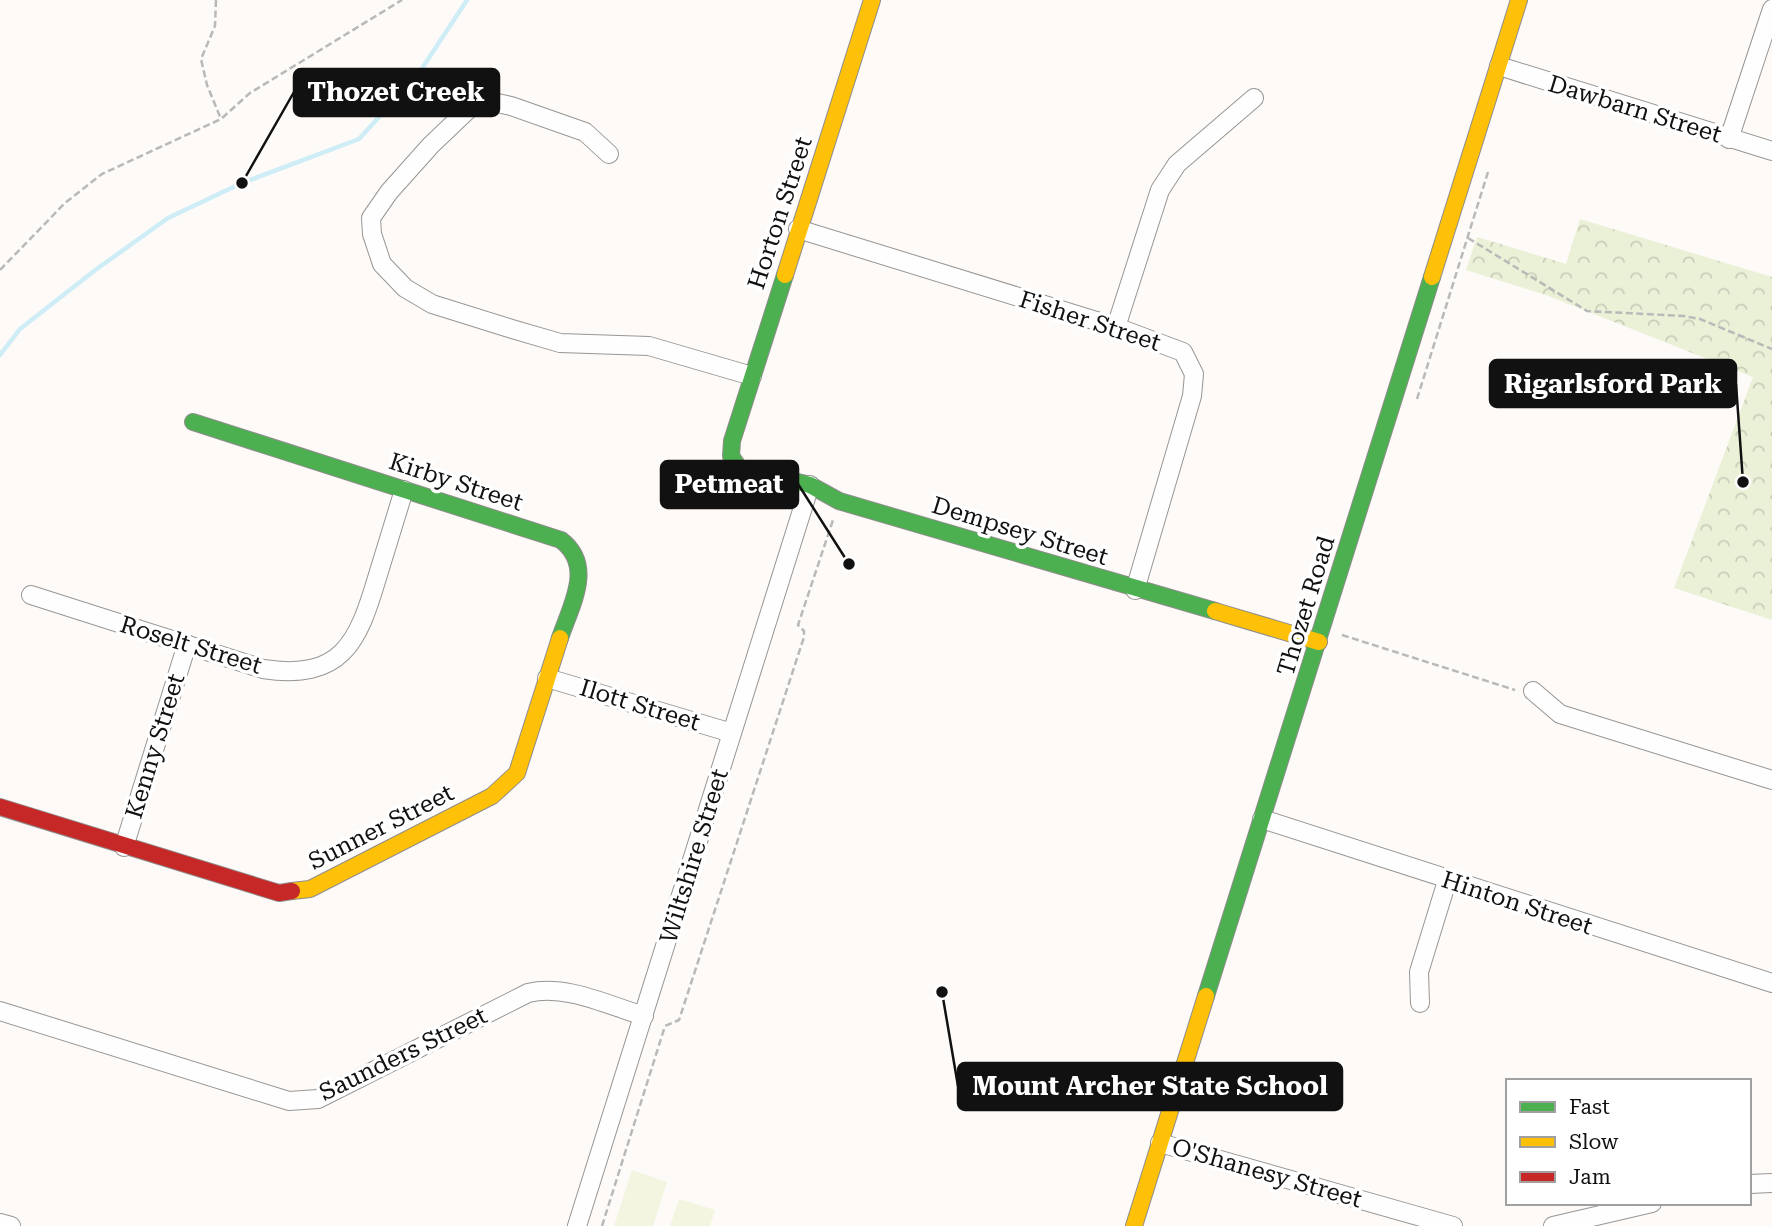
<svg xmlns="http://www.w3.org/2000/svg" width="1772" height="1226" font-family="'Roboto Serif',serif">
<defs>
<pattern id="park-crowns" width="20" height="18" patternUnits="userSpaceOnUse" patternTransform="scale(1.75)"><rect width="20" height="18" fill="#eaf1d7"/><path d="M2 6a3 3 0 1 1 6 0M12 15a3 3 0 1 1 6 0" fill="none" stroke="#c8ceb8"/></pattern>
</defs>
<rect width="100%" height="100%" fill="#fdfaf7"/>
<path fill="url(#park-crowns)" d="M1580,219L1772,277V620L1674,588L1753,377L1546,295L1466,270L1477,237L1566,264Z"/>
<g fill="#f3f5e1">
<path d="M632,1170L667,1182L653,1226H614Z"/>
<path d="M679,1199L715,1210L710,1226H670Z"/>
</g>
<g fill="none" stroke-linecap="round" stroke-linejoin="round">
<path stroke="#ceedf6" stroke-width="4.5" d="M0,355L20,329L94,271L168,218L242,183L359,139L419,73L467,0"/>
<g stroke="#979695" stroke-width="20">
<g id="street">
<path d="M1499,66L1772,151"/>
<path d="M1729,139L1772,9"/>
<path d="M609,154L585,132L511,106L488,101L473,105L431,145L389,192L371,218L372,234L382,264L405,288L432,304L512,329L560,343L649,346L752,376"/>
<path d="M798,229L1116,327L1183,352L1194,374L1192,396L1135,590"/>
<path d="M1116,327L1160,190L1177,164L1254,98"/>
<path d="M31,595L263,669C342,681 358,642 377,578C386,548 395,519 404,490"/>
<path d="M547,678L732,733"/>
<path d="M1533,691L1560,714L1772,780"/>
<path d="M1262,819L1772,983"/>
<path d="M124,847L187,644"/>
<path d="M1420,1003L1419,972L1447,881"/>
<path d="M0,1011L289,1101L318,1099L528,993C566,984 607,1005 644,1016"/>
<path d="M1160,1143L1453,1226"/>
<path d="M1749,1184L1772,1183"/>
<path d="M0,1223L11,1226"/>
<path d="M577,1226L810,485"/>
<path d="M1553,1226L1652,1203"/>
</g>
</g>
<g stroke="#8e8d8b" stroke-width="18">
<g id="fast">
<path d="M785,275L732,441L731,456L739,468L810,485L839,501L1215,611"/>
<path d="M193,422L561,540C595,566 571,605 560,638"/>
<path d="M1206,996L1432,277"/>
</g>
</g>
<g stroke="#8e8d8b" stroke-width="18">
<g id="slow">
<path d="M785,275L872,0"/>
<path d="M1432,277L1519,0"/>
<path d="M1215,611L1319,642"/>
<path d="M292,891L310,889L492,796L517,773L560,638"/>
<path d="M1134,1226L1206,996"/>
</g>
</g>
<g stroke="#8e8d8b" stroke-width="18">
<path id="jam" d="M0,807L279,893L292,891"/>
</g>
<g stroke="#b9b9b8" stroke-width="2.5" stroke-dasharray="7 3.5" stroke-linecap="butt">
<path d="M216,0L215,26L201,59L207,85L221,119"/>
<path d="M1468,238L1587,311L1684,316L1700,319L1772,349"/>
<path d="M0,270L65,203L102,174L221,119L250,93L402,0"/>
<path d="M1417,399L1488,172"/>
<path d="M1342,635L1515,690"/>
<path d="M602,1226L665,1026L679,1020L804,637V631L798,625L833,520"/>
</g>
<use href="#street" stroke="#fffefe" stroke-width="18"/>
<use href="#fast" stroke="#4caf50" stroke-width="16"/>
<use href="#slow" stroke="#ffc107" stroke-width="16"/>
<use href="#jam" stroke="#c62828" stroke-width="16"/>
</g>
<g text-anchor="middle" dominant-baseline="central" stroke-width="7" stroke-linejoin="round" paint-order="stroke">
<g font-size="24" fill="#111" stroke="#fff">
<text transform="translate(1635 109) rotate(17)">Dawbarn Street</text>
<text transform="translate(780 213) rotate(-72)">Horton Street</text>
<text transform="translate(1090 321) rotate(18)">Fisher Street</text>
<text transform="translate(456 482) rotate(18)">Kirby Street</text>
<text transform="translate(1020 531) rotate(17)">Dempsey Street</text>
<text transform="translate(1306 606) rotate(-73)">Thozet Road</text>
<text transform="translate(191 645) rotate(17)">Roselt Street</text>
<text transform="translate(640 705) rotate(17)">Ilott Street</text>
<text transform="translate(155 746) rotate(-73)">Kenny Street</text>
<text transform="translate(381 827) rotate(-27)">Sunner Street</text>
<text transform="translate(694 856) rotate(-73)">Wiltshire Street</text>
<text transform="translate(1517 903) rotate(18)">Hinton Street</text>
<text transform="translate(403 1054) rotate(-26)">Saunders Street</text>
<text transform="translate(1267 1173) rotate(16)">O'Shanesy Street</text>
</g>
</g>
<path fill="none" stroke="#111" stroke-width="2.5" d="M242 183L294 92M1743 482L1736 384M849 564L798 484M942 992L958 1086"/>
<g fill="#111" stroke="#fff" stroke-width="2.5">
<circle cx="242" cy="183" r="7"/>
<circle cx="1743" cy="482" r="7"/>
<circle cx="849" cy="564" r="7"/>
<circle cx="942" cy="992" r="7"/>
</g>
<g fill="#111" stroke="#111" stroke-width="2.5">
<rect x="294" y="69" width="205" height="47" rx="7"/>
<rect x="1490" y="360" width="246" height="47" rx="7"/>
<rect x="661" y="461" width="137" height="47" rx="7"/>
<rect x="958" y="1063" width="384" height="47" rx="7"/>
</g>
<g font-size="26" text-anchor="middle" font-weight="bold" fill="#fff">
<text x="396" y="101">Thozet Creek</text>
<text x="1613" y="393">Rigarlsford Park</text>
<text x="729" y="493">Petmeat</text>
<text x="1150" y="1095">Mount Archer State School</text>
</g>
<rect x="1506" y="1079" width="245" height="126" fill="#ffffff" stroke="#a0a0a0" stroke-width="2"/>
<rect x="1520" y="1102" width="35" height="10" fill="#4caf50" stroke="#a0a0a0" stroke-width="2"/>
<text x="1569" y="1114" font-size="21" fill="#111111">Fast</text>
<rect x="1520" y="1137" width="35" height="10" fill="#ffc107" stroke="#a0a0a0" stroke-width="2"/>
<text x="1569" y="1149" font-size="21" fill="#111111">Slow</text>
<rect x="1520" y="1172" width="35" height="10" fill="#c62828" stroke="#a0a0a0" stroke-width="2"/>
<text x="1569" y="1184" font-size="21" fill="#111111">Jam</text>
</svg>
